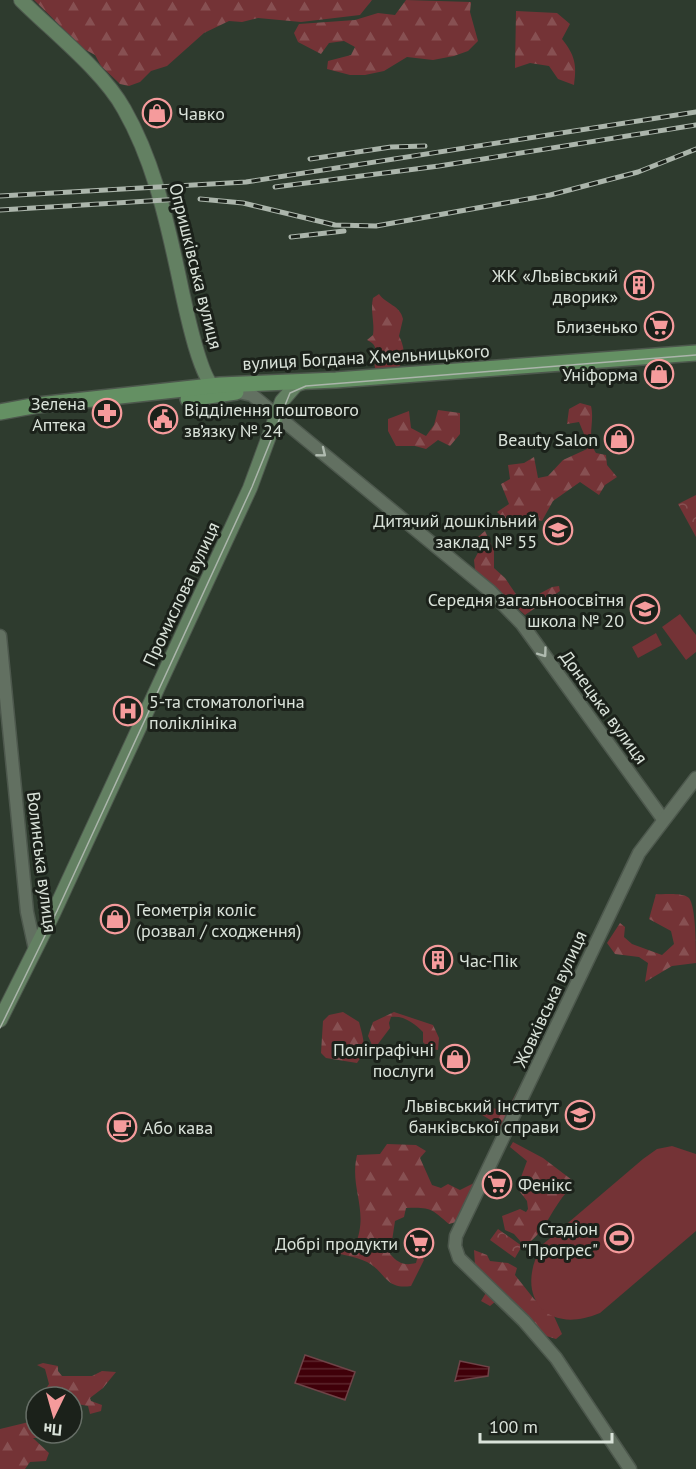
<svg xmlns="http://www.w3.org/2000/svg" width="696" height="1469" font-family="'PT Sans',sans-serif">
<defs>
<pattern id="forest-firs" width="22" height="20" patternUnits="userSpaceOnUse" patternTransform="scale(1.5)"><rect width="22" height="20" fill="#743336"/><path d="M5 1l3.5 6h-7zM16 11l3.5 6h-7z" fill="#875052"/></pattern>
<pattern id="park-crowns" width="20" height="18" patternUnits="userSpaceOnUse" patternTransform="scale(1.5)"><rect width="20" height="18" fill="#743336"/><path d="M2 6a3 3 0 1 1 6 0M12 15a3 3 0 1 1 6 0" fill="none" stroke="#875052"/></pattern>
<pattern id="water-rules" width="6" height="5" patternUnits="userSpaceOnUse" patternTransform="scale(1.5)"><rect width="6" height="5" fill="#400009"/><path d="M0 2.5h6" fill="none" stroke="#5b252c"/></pattern>
</defs>
<rect width="100%" height="100%" fill="#2e3b2e"/>
<g fill="url(#forest-firs)">
<path d="M34,0H372L360,15L301,22L258,18L242,22L229,21L204,33L167,66L151,71L140,82L129,86L120,84L101,66L95,55L84,49Z"/>
<path d="M406,0L471,2L470,12L478,41L468,51L454,56L433,60L407,57L384,71L365,75H350L327,69L328,61L351,55L355,47L344,41L329,43L321,54L298,42L294,33L299,24L355,20L378,13L395,15Z"/>
<path d="M516,11L557,13L570,24L562,39C575,55 577,65 574,85L558,79L549,66L530,63L515,68Z"/>
<path d="M379,294C387,305 400,305 403,319L399,336C405,348 407,361 395,371L381,372L375,368C373,355 381,346 367,340L373,335C375,323 370,311 373,298Z"/>
<path d="M580,403L591,406C595,423 586,437 596,453L606,455L607,465L617,477L605,485L599,495L580,482L553,501L542,521L525,518L509,523L497,512L509,504L501,484L510,479L508,465L524,463L534,457L538,478L548,476L563,460L587,449L586,439L579,422L567,424L569,409Z"/>
<path d="M438,410L460,413V434L450,446L438,440L426,449L415,446H396L388,431V419L409,411L411,428L426,436L434,425Z"/>
<path d="M485,531L494,551V568L505,578L522,603L552,587L559,586L560,591L525,615L475,570L474,560L480,549L473,541Z"/>
<path d="M656,894C665,895 681,892 689,898C696,907 696,948 696,963L672,966L645,982L648,963L639,957L615,954L607,943L620,923L625,927L624,937L632,944L662,955L674,944L671,931L649,919Z"/>
<path d="M343,1012L359,1022C363,1038 368,1049 357,1063L326,1058L321,1053L323,1021L329,1015Z"/>
<path d="M394,1012L433,1025L439,1038L438,1050L430,1049L423,1042V1032C415,1024 404,1015 391,1017L389,1023L390,1028L378,1044L372,1045L368,1036L373,1022Z"/>
<path d="M522,1082L527,1085L502,1127L474,1110V1106L507,1110Z"/>
<path d="M513,1142L543,1158L572,1180L571,1188C554,1203 548,1227 530,1242H521L514,1234L505,1230L502,1216L520,1209L526,1212L528,1209L527,1201L517,1188L527,1161L510,1147Z"/>
<path d="M387,1144L416,1145L426,1151L420,1158L432,1185L441,1188L448,1184L460,1190L476,1182L456,1222L449,1224C431,1209 432,1207 406,1208L404,1217L395,1221L390,1254C398,1263 404,1266 416,1263L419,1251L424,1260L411,1286C385,1290 386,1272 367,1262C355,1256 339,1254 325,1251L335,1246H355C370,1210 349,1189 357,1155L380,1154Z"/>
<path d="M474,1250L487,1255L490,1261L508,1263L517,1268L515,1275L534,1299L553,1314L562,1334L556,1339L543,1335L496,1301L490,1306L481,1301L490,1286L475,1265Z"/>
<path d="M43,1363L58,1366V1371L62,1376H92L102,1371L116,1372L103,1388L90,1398L91,1401L102,1405L101,1411L90,1414L88,1406L72,1403V1397H48L45,1390L49,1384L45,1369L37,1365Z"/>
<path d="M33,1421L34,1426L36,1423V1433H51L45,1438H33L49,1453L46,1461L30,1462L25,1469H0V1429Z"/>
</g>
<g fill="url(#park-crowns)">
<path d="M696,495V537L678,504Z"/>
<path d="M498,1229L522,1246L515,1258L490,1240Z"/>
</g>
<g fill="#743336">
<path d="M680,614L696,635V652L686,660L662,627Z"/>
<path d="M656,633L662,645L638,658L632,647Z"/>
<path d="M672,1146L696,1154V1231L600,1313C546,1336 513,1296 542,1245L643,1159L657,1149Z"/>
</g>
<g fill="url(#water-rules)" stroke="#6e4448" stroke-width="1.5">
<path d="M305,1355L355,1372L345,1400L295,1383Z"/>
<path d="M460,1361L489,1367L488,1376L455,1381Z"/>
</g>
<g fill="none" stroke-linecap="round" stroke-linejoin="round">
<g stroke="#4d584d" stroke-width="15">
<g id="tertiary">
<path d="M238,392L252,395L490,591L522,624L663,819"/>
<path d="M0,636L27,912L35,949"/>
<path d="M630,1469L556,1358L524,1321L459,1258L455,1246L456,1236L639,853L696,778"/>
</g>
</g>
<g stroke="#4d584d" stroke-width="16">
<g id="secondary">
<path d="M21,0C52,31 103,71 124,109C152,158 165,213 177,268C182,290 199,384 218,390"/>
<path d="M0,1020L53,914L250,488L282,401L296,385L304,382"/>
</g>
</g>
<g stroke="#4d584d" stroke-width="18">
<g id="primary">
<path d="M188,399L236,392"/>
<path d="M0,412L38,405L220,385L336,380L696,353"/>
</g>
</g>
<use href="#tertiary" stroke="#627061" stroke-width="12"/>
<use href="#secondary" stroke="#638062" stroke-width="14"/>
<use href="#primary" stroke="#649063" stroke-width="15"/>
<path stroke="#abb5ab" stroke-width="1.5" d="M0,1028L57,911L252,487L290,393L306,386L696,355"/>
<g stroke="#abb5ab" stroke-width="5">
<g id="rail">
<path d="M310,159L391,147L425,146"/>
<path d="M275,187L439,166L696,125"/>
<path d="M0,196L246,182L696,112"/>
<path d="M200,199L243,203L335,225L376,226L550,195L638,172L696,149"/>
<path d="M0,210L182,199"/>
<path d="M291,237L344,231"/>
</g>
</g>
<use href="#rail" stroke="#1b211a" stroke-width="3" stroke-dasharray="9" stroke-linecap="butt"/>
</g>
<defs><path id="oneway-chevron" d="M-2-3.5L2.5 0L-2 3.5" fill="none" stroke-width="1.6" stroke-linecap="round" stroke-linejoin="round" transform="scale(1.5)"/></defs>
<g stroke="#b0bbb0">
<use href="#oneway-chevron" transform="translate(322 453) rotate(39)"/>
<use href="#oneway-chevron" transform="translate(543 653) rotate(54)"/>
</g>
<defs>
<g id="shop-ring" transform="scale(1.5)"><circle r="9.5" fill="#1b211a" stroke="#f59b9c" stroke-width="1.5"/><path d="M-5-2.5h2.3a2.7 3.5 0 0 1 5.4 0H5L5.5 6h-11ZM-1.5-2.5h3a1.5 2.3 0 0 0-3 0Z" fill="#f59b9c"/></g>
<g id="building-ring" transform="scale(1.5)"><circle r="9.5" fill="#1b211a" stroke="#f59b9c" stroke-width="1.5"/><path d="M-4-6H4V6H1V3H-1V6H-4ZM-2.5-4.3h1.7v1.8h-1.7ZM.8-4.3h1.7v1.8H.8ZM-2.5-1h1.7V.8h-1.7ZM.8-1h1.7V.8H.8Z" fill="#f59b9c"/></g>
<g id="supermarket-ring" transform="scale(1.5)"><circle r="9.5" fill="#1b211a" stroke="#f59b9c" stroke-width="1.5"/><path d="M-6-5.5h2.5l.6 2H6L4.5 2H-2.5L-4.4-4H-6ZM-1.5 3.2a1.3 1.3 0 1 0 .1 0ZM3 3.2a1.3 1.3 0 1 0 .1 0Z" fill="#f59b9c"/></g>
<g id="pharmacy-ring" transform="scale(1.5)"><circle r="9.5" fill="#1b211a" stroke="#f59b9c" stroke-width="1.5"/><path d="M-2-6h4v4h4v4h-4v4h-4v-4h-4v-4h4Z" fill="#f59b9c"/></g>
<g id="civic-ring" transform="scale(1.5)"><circle r="9.5" fill="#1b211a" stroke="#f59b9c" stroke-width="1.5"/><path d="M-.6-6.5H3V-4.5H.6V-3L4-1V1h2V6H-6V1h2V-1L-.6-3ZM-1.2 2.5V6h2.4V2.5Z" fill="#f59b9c"/></g>
<g id="school-ring" transform="scale(1.5)"><circle r="9.5" fill="#1b211a" stroke="#f59b9c" stroke-width="1.5"/><path d="M0-5L7-2L0 1L-7-2ZM-4 1L0 2.5L4 1V4Q0 6-4 4Z" fill="#f59b9c"/></g>
<g id="hospital-ring" transform="scale(1.5)"><circle r="9.5" fill="#1b211a" stroke="#f59b9c" stroke-width="1.5"/><path d="M-5-5h3v3.5h4V-5h3V5h-3V1.5h-4V5h-3Z" fill="#f59b9c"/></g>
<g id="university-ring" transform="scale(1.5)"><circle r="9.5" fill="#1b211a" stroke="#f59b9c" stroke-width="1.5"/><path d="M0-5L7-2L0 1L-7-2ZM-4 1L0 2.5L4 1V4Q0 6-4 4Z" fill="#f59b9c"/></g>
<g id="cafe-ring" transform="scale(1.5)"><circle r="9.5" fill="#1b211a" stroke="#f59b9c" stroke-width="1.5"/><path d="M-5.5-4.5H6V0H3Q3 3.5 0 3.5H-2.5Q-5.5 3.5-5.5 0ZM3-3.2v2h1.7v-2ZM-6 4.5H4V6H-6Z" fill="#f59b9c"/></g>
<g id="stadium-ring" transform="scale(1.5)"><circle r="9.5" fill="#1b211a" stroke="#f59b9c" stroke-width="1.5"/><path d="M0-5a6.5 5 0 1 0 0 10a6.5 5 0 1 0 0-10ZM-3.5-1.8h7v3.6h-7Z" fill="#f59b9c"/></g>
</defs>
<g fill-rule="evenodd">
<use href="#shop-ring" x="157" y="113"/>
<use href="#building-ring" x="639" y="285"/>
<use href="#supermarket-ring" x="659" y="326"/>
<use href="#shop-ring" x="659" y="374"/>
<use href="#pharmacy-ring" x="107" y="413"/>
<use href="#civic-ring" x="163" y="419"/>
<use href="#shop-ring" x="619" y="439"/>
<use href="#school-ring" x="558" y="530"/>
<use href="#school-ring" x="645" y="609"/>
<use href="#hospital-ring" x="128" y="711"/>
<use href="#shop-ring" x="115" y="919"/>
<use href="#building-ring" x="438" y="960"/>
<use href="#shop-ring" x="455" y="1059"/>
<use href="#university-ring" x="580" y="1115"/>
<use href="#cafe-ring" x="122" y="1127"/>
<use href="#supermarket-ring" x="497" y="1184"/>
<use href="#stadium-ring" x="619" y="1238"/>
<use href="#supermarket-ring" x="419" y="1243"/>
</g>
<g text-anchor="middle" dominant-baseline="central" stroke-width="6" stroke-linejoin="round" paint-order="stroke">
<g font-size="18" fill="#dae3da" stroke="#1b211a" text-anchor="end">
<text x="178" y="113" text-anchor="start">Чавко</text>
<text x="618" y="275">ЖК «Львівський<tspan x="618" dy="21">дворик»</tspan></text>
<text x="638" y="326">Близенько</text>
<text x="638" y="374">Уніформа</text>
<text x="86" y="403">Зелена<tspan x="86" dy="21">Аптека</tspan></text>
<text x="184" y="409" text-anchor="start">Відділення поштового<tspan x="184" dy="21">зв’язку № 24</tspan></text>
<text x="598" y="439">Beauty Salon</text>
<text x="537" y="520">Дитячий дошкільний<tspan x="537" dy="21">заклад № 55</tspan></text>
<text x="624" y="599">Середня загальноосвітня<tspan x="624" dy="21">школа № 20</tspan></text>
<text x="149" y="701" text-anchor="start">5-та стоматологічна<tspan x="149" dy="21">поліклініка</tspan></text>
<text x="136" y="909" text-anchor="start">Геометрія коліс<tspan x="136" dy="21">(розвал / сходження)</tspan></text>
<text x="459" y="960" text-anchor="start">Час-Пік</text>
<text x="434" y="1049">Поліграфічні<tspan x="434" dy="21">послуги</tspan></text>
<text x="559" y="1105">Львівський інститут<tspan x="559" dy="21">банківської справи</tspan></text>
<text x="143" y="1127" text-anchor="start">Або кава</text>
<text x="518" y="1184" text-anchor="start">Фенікс</text>
<text x="598" y="1228">Стадіон<tspan x="598" dy="21">"Прогрес"</tspan></text>
<text x="398" y="1243">Добрі продукти</text>
</g>
<g font-size="18" fill="#dae3da" stroke="#1b211a">
<text transform="translate(196 266) rotate(76)">Опришківська вулиця</text>
<text transform="translate(366 357) rotate(-3)">вулиця Богдана Хмельницького</text>
<text transform="translate(181 594) rotate(-65)">Промислова вулиця</text>
<text transform="translate(604 707) rotate(54)">Донецька вулиця</text>
<text transform="translate(42 862) rotate(83)">Волинська вулиця</text>
<text transform="translate(550 999) rotate(-65)">Жовківська вулиця</text>
</g>
</g>
<g transform="translate(54 1415) rotate(185)"><circle r="28" fill="#1b211a" stroke="#676f67" stroke-width="1.5"/>
<path d="M0-4.5L10 22L0 15L-10 22Z" fill="#f59b9c"/>
<text y="-9" font-size="16" font-weight="bold" text-anchor="middle" fill="#dae3da">Пн</text>
</g>
<path d="M480 1433v9h132v-9" fill="none" stroke="#dae3da" stroke-width="3"/>
<text x="489" y="1433" font-size="18" fill="#dae3da" stroke="#1b211a" stroke-width="4.5" paint-order="stroke">100 m</text>
</svg>
